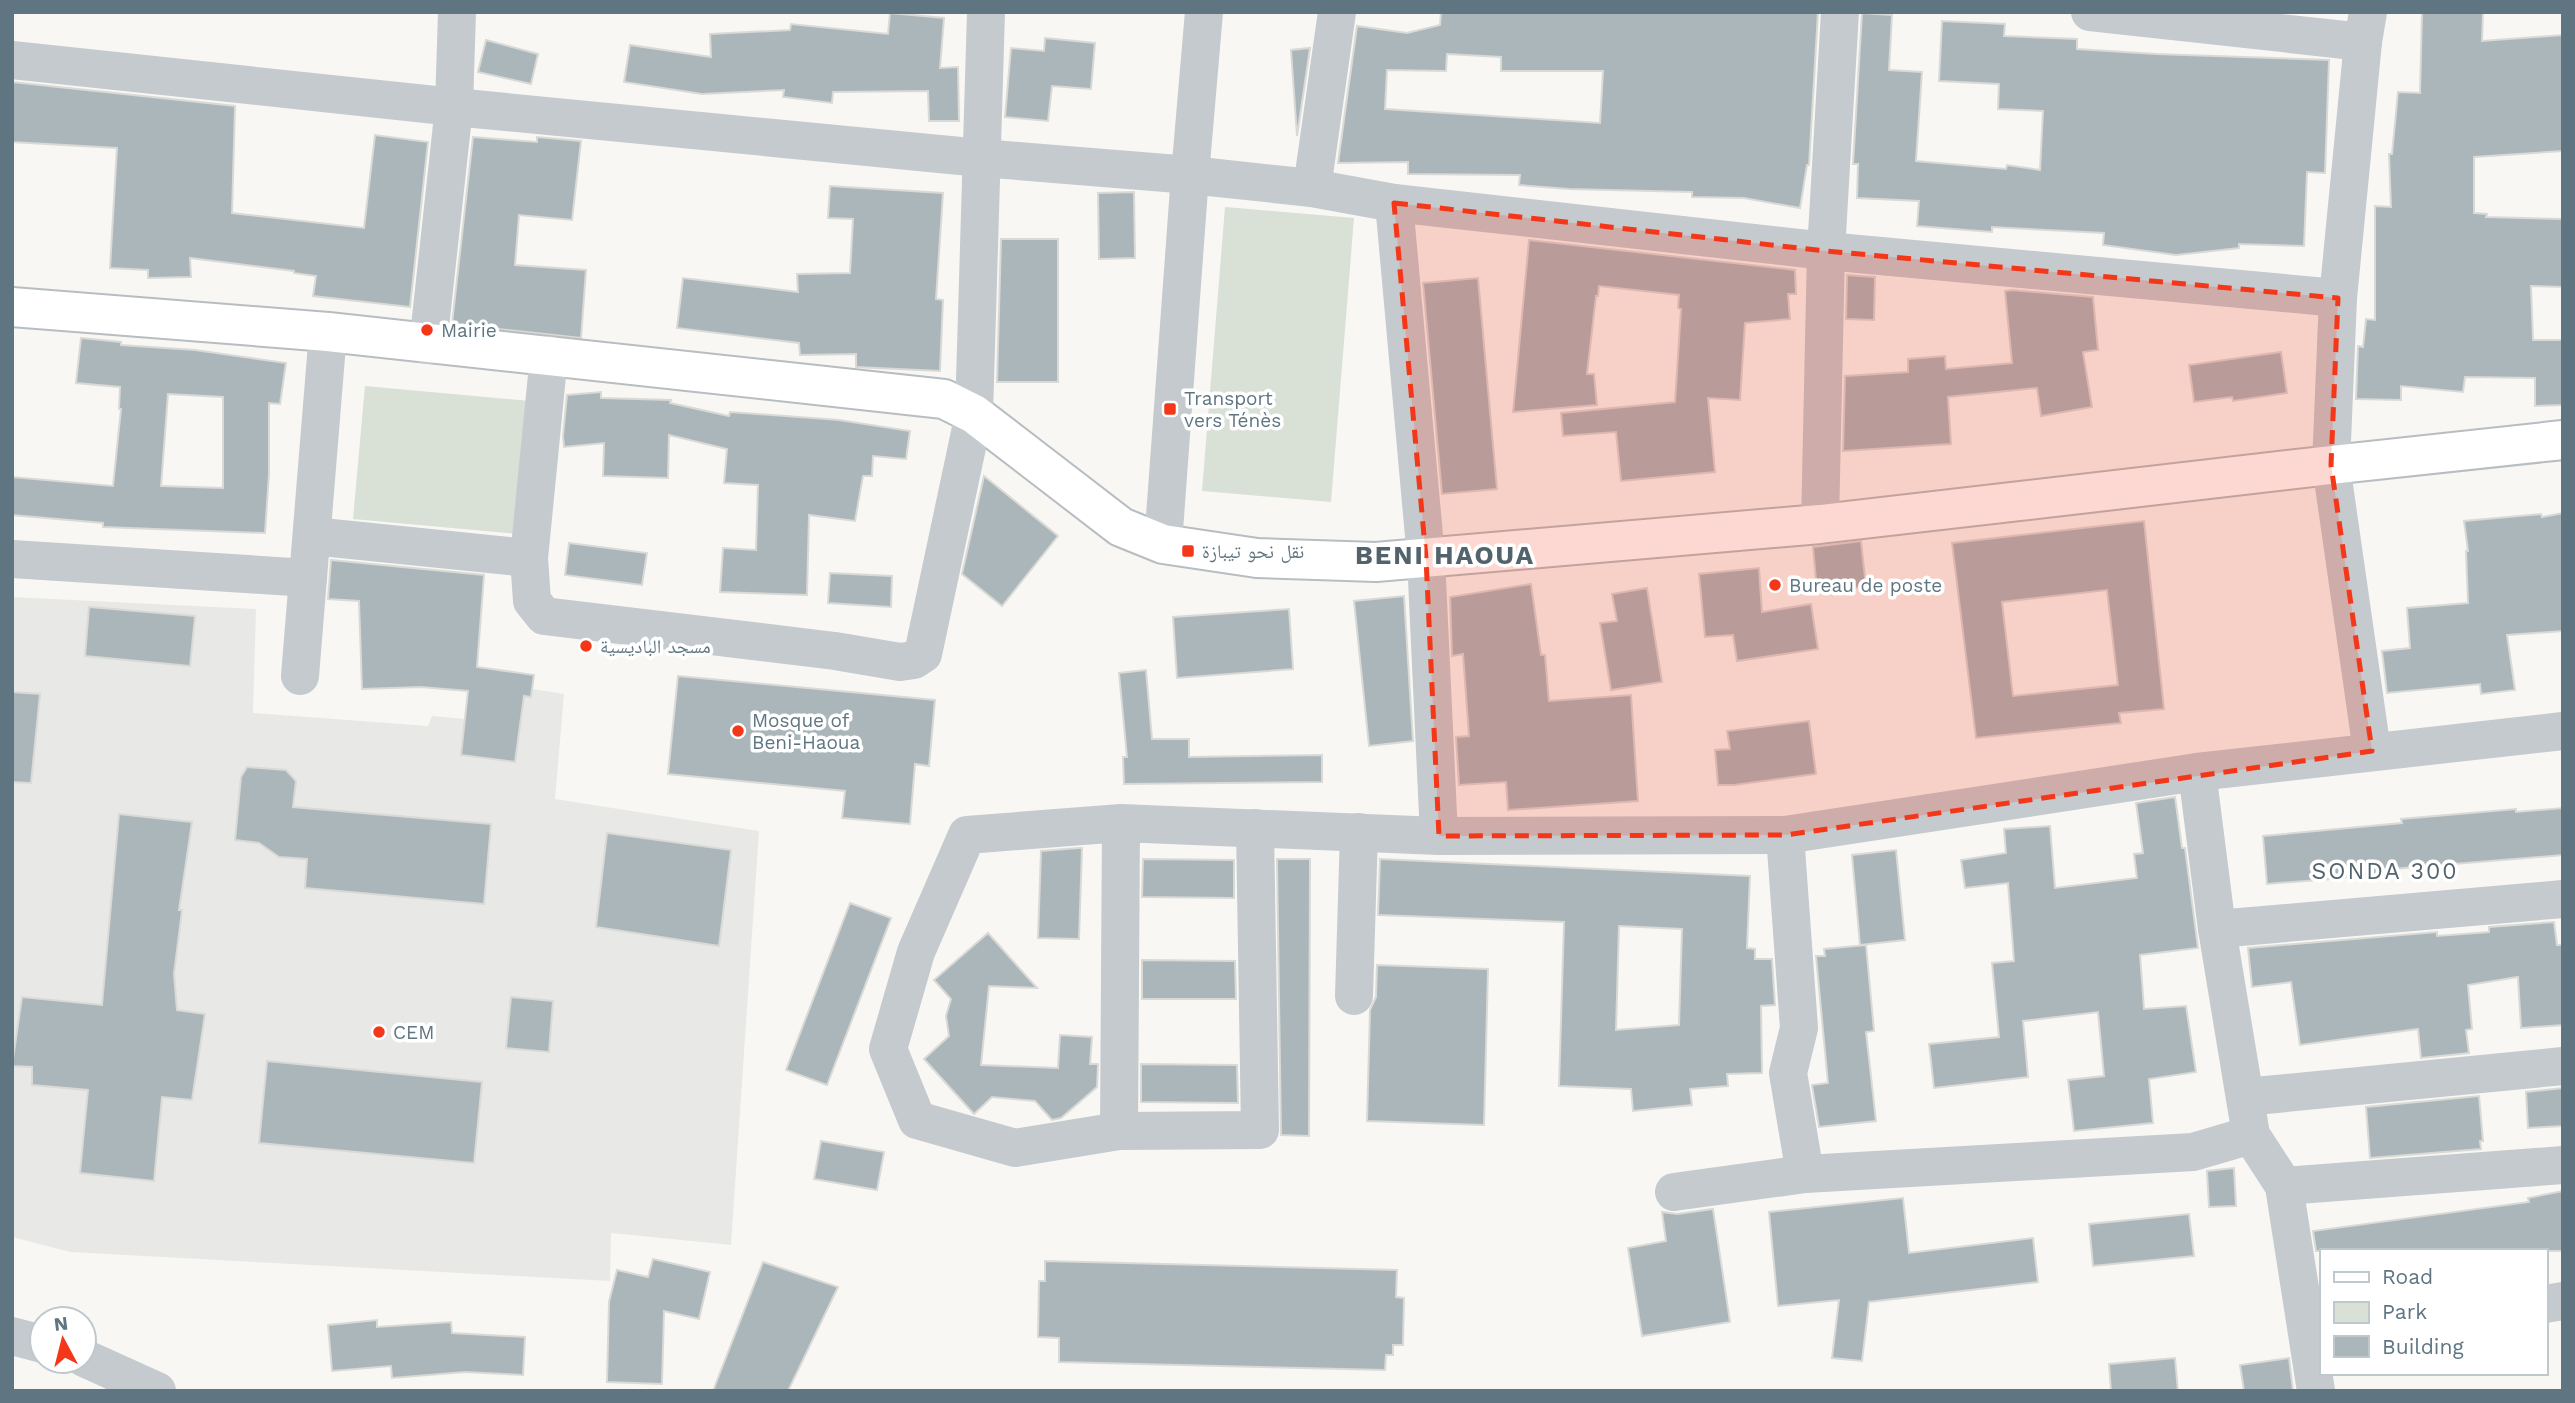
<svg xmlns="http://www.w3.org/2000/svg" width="2575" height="1403" font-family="'Work Sans','Noto Naskh Arabic',sans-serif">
<rect width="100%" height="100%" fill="#f8f7f4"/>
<path fill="#e8e9e7" d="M12,597L256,609L253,713L428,726L432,716L511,723L513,686L564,694L555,799L759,831L731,1245L611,1233L610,1281L70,1252L12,1237Z"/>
<g fill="#d9e0d5">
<path d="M1225,207L1354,218L1331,502L1202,491Z"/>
<path d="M365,386L530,401L518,534L353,519Z"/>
</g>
<g fill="#aab6ba" stroke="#d9d9d6" stroke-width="2" fill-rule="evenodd">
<path d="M1441,12H1818L1809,165H1807L1800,208L1744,198L1692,197V192L1569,189L1519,185L1520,175L1408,174V162L1338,163L1357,26L1407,33L1440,25ZM1447,54L1501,57V71H1603L1600,123L1385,109L1387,70L1446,71Z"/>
<path d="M2422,12H2483L2482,41L2563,35V151L2474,157V213L2487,214L2486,217L2563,219V287L2531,286L2533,340H2563V405L2535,406V378L2465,377L2463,392L2401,386V400L2356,399L2358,346L2363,347L2366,319L2375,320V206L2391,207L2389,154H2392L2398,92L2420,93Z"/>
<path d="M890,13L944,18L940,68L958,67L959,121H929L928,91L833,92L832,103L783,97L784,90L702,94L624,82L630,45L711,57L710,34L790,30L791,24L888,34Z"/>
<path d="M1862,13L1892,15L1889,70L1922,72L1916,161L2006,169L2007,165L2040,170L2043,111L1998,109L1999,84L1939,81L1942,21L2005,24L2004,36L2077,39V49L2156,54L2329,60L2325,173L2307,172L2304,246L2239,244V248L2176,255L2103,245L2104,233L1992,227V232L1917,226L1919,201L1857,198L1858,164H1853Z"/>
<path d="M1045,38L1095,43L1091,89L1052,86L1048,121L1005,117L1011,48L1044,51Z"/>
<path d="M486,40L538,54L531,84L478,72Z"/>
<path d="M1310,48L1297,136L1291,50Z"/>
<path d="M12,82L235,106L232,213L364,228L375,135L428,142L410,307L313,296L316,276L294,273V271L190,258L191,277L148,278V270L110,268L117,148L12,142Z"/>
<path d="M473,137L537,142V137L581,141L572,220L519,215L515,265L586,270L581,338L452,324Z"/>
<path d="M830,186L943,193L936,299L943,300L940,371L856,367V354L800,355L799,343L677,328L683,278L798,292L797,274L850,273L853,219L828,218Z"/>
<path d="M1134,192L1135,258L1099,259L1098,193Z"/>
<path d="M1001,239H1058V382H997Z"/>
<path d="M1529,240L1795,270L1796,294H1788L1790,319L1745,323L1740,400L1708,398L1715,472L1621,481L1616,432L1563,436L1561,413L1675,402L1681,309L1678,308L1679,295L1599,286L1598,296H1596L1587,374H1594L1597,405L1513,412Z"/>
<path d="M1847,275L1875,277L1874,320L1846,319Z"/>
<path d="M1478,278L1497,489L1442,494L1423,283Z"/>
<path d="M2012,290L2093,297L2098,350L2083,352L2092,407L2041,416L2037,388L1948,397L1951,444L1843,451L1845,376L1908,372V359L1945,356L1946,369L2012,363L2005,291Z"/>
<path d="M81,338L121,342V345L195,350L286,363L280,404L269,403V474L265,533L103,527V523L12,515V477L113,486L121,409H119L120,387L76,383ZM168,394L223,397V488L161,486Z"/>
<path d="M2281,352L2287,393L2233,401L2232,397L2194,402L2189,365Z"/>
<path d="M601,392V398L671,400L670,403L729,416L730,412L839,420L910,431L906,459L873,456L872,476H863L855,521L809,515L807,595L720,592L723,548L756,550L758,485L724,483L727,449L669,435L668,478L603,476L604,443L564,447L563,436L567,395Z"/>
<path d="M984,476L1058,536L1002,606L962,574Z"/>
<path d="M2563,513V631L2507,635L2515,690L2481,694L2480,684L2387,693L2382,651L2410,648L2407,608L2468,603L2466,551H2468L2464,521L2541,514L2542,517Z"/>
<path d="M2144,521L2164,709L2119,713L2121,723L1976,738L1952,543ZM2107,590L2118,685L2013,696L2002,602Z"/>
<path d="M1861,541L1866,587L1817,591L1813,547Z"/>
<path d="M569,543L647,553L642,585L565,575Z"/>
<path d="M331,560L484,575L477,667L534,675L531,697L524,696L515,762L461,755L468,691L421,687L362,689L359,601L328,599Z"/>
<path d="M1759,568L1762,612L1811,604L1818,649L1737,661L1733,635L1705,637L1699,574Z"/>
<path d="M830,573L892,576L891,607L828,603Z"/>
<path d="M1531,584L1541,655H1545L1549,701L1631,695L1638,801L1508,810L1506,782L1459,785L1456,737L1469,736L1463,654L1452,656L1450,597Z"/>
<path d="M1647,588L1662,682L1611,690L1600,623L1617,621L1612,594Z"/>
<path d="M1404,596L1413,741L1369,746L1354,601Z"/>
<path d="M89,607L195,616L190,666L85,656Z"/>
<path d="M1289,609L1293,669L1177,678L1173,617Z"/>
<path d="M1146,670L1152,739H1189V757L1322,755V782L1124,784L1123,757H1127L1119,673Z"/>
<path d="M678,676L935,700L929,766L915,764L910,824L842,818L845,791L668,774Z"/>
<path d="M12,692L40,694L31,783L12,782Z"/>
<path d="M1809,721L1816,774L1734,785H1718L1715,750L1730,749L1727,731Z"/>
<path d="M247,767L286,770L296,781L293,807L491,824L484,904L305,888L307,859L279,857L259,843L235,840L241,777Z"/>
<path d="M2175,797L2182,848H2185L2198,948L2140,955L2144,1009L2186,1006L2196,1072L2149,1079L2153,1123L2074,1131L2068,1080L2104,1076L2098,1012L2023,1021L2028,1077L1934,1088L1929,1044L1999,1037L1992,963L2014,961L2008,883L1965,888L1961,860L2006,853L2004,829L2050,826L2055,888L2137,878L2134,854L2143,853L2136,803Z"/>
<path d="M2563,808V855L2381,870L2382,875L2267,884L2263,836L2402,823L2401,819L2516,809V812Z"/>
<path d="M119,814L192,822L179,910H182L174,974L177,1010L205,1014L192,1100L162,1097L154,1181L80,1173L88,1090L32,1085V1067L12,1066L22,997L102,1005Z"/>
<path d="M607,833L731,850L719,946L596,927Z"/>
<path d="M1079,848H1082L1079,939L1038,938L1041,851Z"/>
<path d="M1896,850L1905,940L1860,945L1852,855Z"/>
<path d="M1143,859L1234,860V898L1142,897Z"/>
<path d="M1277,859H1310L1309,1136L1281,1135Z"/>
<path d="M1380,859L1750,876L1747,948L1755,949V959H1772L1775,1005L1761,1006L1762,1073L1727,1074L1728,1086L1690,1089L1692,1105L1633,1111L1631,1089L1559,1086L1564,922L1378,915ZM1619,926L1682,929L1679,1025L1616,1030Z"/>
<path d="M850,903L891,918L827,1085L786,1070Z"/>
<path d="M2554,922L2557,945H2563V1025L2521,1028L2518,977L2468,985L2472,1029L2466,1030L2469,1053L2421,1058L2418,1029L2300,1045L2291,982L2252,987L2248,948L2437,932V936L2489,932V927Z"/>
<path d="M988,933L1037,988L989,986L981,1065L1058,1068L1060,1035L1092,1037L1090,1064H1098L1097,1087L1061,1118L1052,1120L1035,1101L992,1097L974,1114L924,1059L949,1036L946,1016L951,999L934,980Z"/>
<path d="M1866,945L1874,1031L1866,1032L1876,1121L1819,1127L1812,1085L1828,1083L1816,956H1825L1824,949Z"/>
<path d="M1142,960L1235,961L1236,999H1142Z"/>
<path d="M1377,965L1488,969L1484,1125L1367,1121L1370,1010L1376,997Z"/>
<path d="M511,997L553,1001L549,1052L506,1048Z"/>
<path d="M267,1061L482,1082L474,1163L259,1143Z"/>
<path d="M1141,1064L1237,1065L1238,1103L1141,1102Z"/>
<path d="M2563,1088V1126L2528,1128L2526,1092Z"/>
<path d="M2479,1096L2483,1141H2480L2481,1149L2370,1158L2366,1107Z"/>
<path d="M821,1141L884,1152L877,1190L814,1179Z"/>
<path d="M2234,1168L2236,1206L2209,1207L2207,1171Z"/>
<path d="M2563,1191V1251H2316L2313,1231L2529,1202L2528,1198Z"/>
<path d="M1903,1198L1909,1253L2033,1238L2038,1282L1869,1302L1862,1361L1832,1358L1839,1300L1778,1306L1769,1212Z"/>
<path d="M1713,1209L1730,1322L1642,1336L1628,1248L1666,1241L1662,1212L1677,1214Z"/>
<path d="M2189,1214L2194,1256L2093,1266L2089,1224Z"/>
<path d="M653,1259L710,1272L699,1319L664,1311L662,1384L607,1382L609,1302L617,1270L648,1277Z"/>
<path d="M1045,1261L1397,1270L1396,1297L1404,1298L1403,1345H1393V1355H1386L1385,1370L1059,1362V1338L1038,1337L1039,1281H1045Z"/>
<path d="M763,1262L838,1287L788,1391H713Z"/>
<path d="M377,1320V1327L451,1322L452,1333L525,1337L523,1375L465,1372L392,1378L391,1366L332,1371L328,1325Z"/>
<path d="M2175,1358L2178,1391H2111L2109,1364Z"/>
<path d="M2289,1358L2293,1391H2244L2240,1365Z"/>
</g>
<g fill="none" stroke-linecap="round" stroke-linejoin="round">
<g stroke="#b7bdc0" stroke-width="42">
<path id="primary" d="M12,307L328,332L944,399L974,414L1121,527L1163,544L1257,558L1376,562L1820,524L2331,465L2563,440"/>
</g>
<g stroke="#c4cacd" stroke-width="38">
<path d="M2090,12L2363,42"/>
<path d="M2368,12L2363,42L2338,298L2331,465L2372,751"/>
<path d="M12,60L454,107L981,158L1190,175L1312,188L1394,203L1826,251L2338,298"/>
<path d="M1312,188L1337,12"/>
<path d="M1394,203L1426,558L1439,836"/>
<path d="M428,345L454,107L457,12"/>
<path d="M549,355L529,558L532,601L544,616L835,651L900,662L914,660L923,654L974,414L986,12"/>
<path d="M1820,524L1826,251L1840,12"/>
<path d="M312,536L529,558"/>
<path d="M1163,544L1190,175L1204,12"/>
<path d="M12,559L308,578"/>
<path d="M300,676L328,332"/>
<path d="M2197,772L2217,929L2251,1135L2284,1186L2316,1391"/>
<path d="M1121,823L1119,1131L1015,1148L917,1120L888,1049L916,952L967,835L1121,823L1439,836L1785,835L2197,772L2563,731"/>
<path d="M1785,835L1799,1028L1788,1073L1805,1174L2193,1152L2251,1135"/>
<path d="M2217,929L2563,899"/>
<path d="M1354,996L1359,832"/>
<path d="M2245,1097L2563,1066"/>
<path d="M1119,1131L1260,1130L1255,828"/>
<path d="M2284,1186L2563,1165"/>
<path d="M1674,1192L1805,1174"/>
<path d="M2545,1304L2563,1301"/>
<path d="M12,1336L42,1344"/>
<path d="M84,1358L157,1391"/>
</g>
<use href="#primary" stroke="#fff" stroke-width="38"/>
</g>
<path fill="#f33718" fill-opacity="0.2" stroke="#f33718" stroke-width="5" stroke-dasharray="14 9" stroke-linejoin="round" d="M1394,203L1826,251L2338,298L2331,465L2372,751L1785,835L1439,836L1426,558Z"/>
<g fill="#f33718" stroke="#fff" stroke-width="2.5">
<circle cx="427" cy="330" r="7"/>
<rect x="1163" y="402" width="14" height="14" rx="3.5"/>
<rect x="1181" y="544" width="14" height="14" rx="3.5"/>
<circle cx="1775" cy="585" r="7"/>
<circle cx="586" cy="646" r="7"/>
<circle cx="738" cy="731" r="7"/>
<circle cx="379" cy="1032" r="7"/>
</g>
<g text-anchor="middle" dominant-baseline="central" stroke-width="7" stroke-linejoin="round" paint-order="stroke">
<g font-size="19" fill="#5f7682" stroke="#fff" text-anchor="start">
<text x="441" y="330">Mairie</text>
<text x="1184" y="398">Transport<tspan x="1184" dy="22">vers Ténès</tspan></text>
<text x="1202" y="551">نقل نحو تيبازة</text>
<text x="1789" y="585">Bureau de poste</text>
<text x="600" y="646">مسجد الباديسية</text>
<text x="752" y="720">Mosque of<tspan x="752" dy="22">Beni-Haoua</tspan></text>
<text x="393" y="1032">CEM</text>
</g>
<g font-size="23" letter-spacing="2" fill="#52636c" stroke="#fff">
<text x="2385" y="871">SONDA 300</text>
</g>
<g font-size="26" font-weight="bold" letter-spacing="2" fill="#52636c" stroke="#fff">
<text x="1445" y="555">BENI HAOUA</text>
</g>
</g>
<rect width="2575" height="1403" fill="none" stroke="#5f7682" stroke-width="28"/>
<rect x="2320" y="1249" width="228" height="126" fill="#ffffff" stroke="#bfc8cd" stroke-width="2"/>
<rect x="2334" y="1272" width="35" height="10" fill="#ffffff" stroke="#bfc8cd" stroke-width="2"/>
<text x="2382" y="1284" font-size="21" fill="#5f7682">Road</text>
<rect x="2334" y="1302" width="35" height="21" fill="#d9e0d5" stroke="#bfc8cd" stroke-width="2"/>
<text x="2382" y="1319" font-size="21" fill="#5f7682">Park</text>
<rect x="2334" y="1336" width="35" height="21" fill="#aab6ba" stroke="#bfc8cd" stroke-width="2"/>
<text x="2382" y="1354" font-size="21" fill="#5f7682">Building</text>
<g transform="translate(63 1340) rotate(353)"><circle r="33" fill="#ffffff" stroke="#bfc8cd" stroke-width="2"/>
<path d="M0-5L12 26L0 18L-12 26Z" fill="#f33718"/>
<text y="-10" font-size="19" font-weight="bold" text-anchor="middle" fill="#5f7682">N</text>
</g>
</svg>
